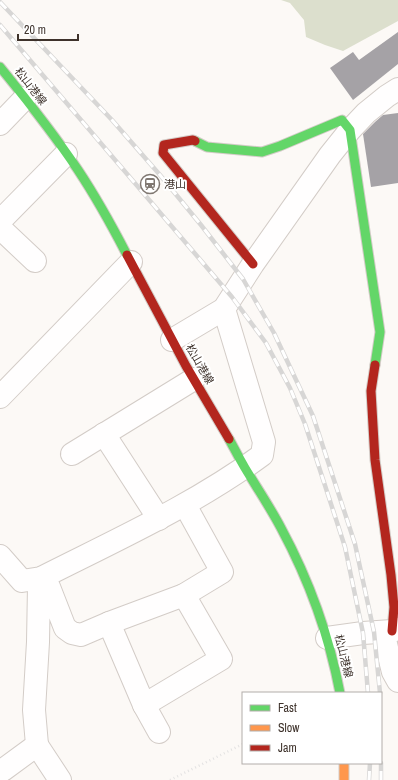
<svg xmlns="http://www.w3.org/2000/svg" width="398" height="780" font-family="'Archivo Narrow','Noto Sans JP',sans-serif">
<rect width="100%" height="100%" fill="#fcf9f6"/>
<path fill="#dcdfcd" d="M281,0H398V21L343,51L325,45L306,37L304,20L290,3Z"/>
<g fill="#a5a2a6">
<path d="M398,32V64L353,100L330,68L353,52L359,60Z"/>
<path d="M398,113V183L371,187L363,134L375,122L383,115Z"/>
</g>
<g fill="none" stroke-linecap="round" stroke-linejoin="round">
<g stroke="#d3ccc7" stroke-width="24">
<g id="street">
<path d="M0,124L25,98"/>
<path d="M0,221L66,154"/>
<path d="M0,228L35,261"/>
<path d="M172,340L224,309L253,264L330,155L350,130L366,113L387,96L398,89"/>
<path d="M0,397L131,262"/>
<path d="M104,434L159,519"/>
<path d="M72,454L194,379"/>
<path d="M0,556L22,581L41,578C116,540 194,505 262,455L264,442L224,309"/>
<path d="M109,623L184,595L222,572L185,505"/>
<path d="M383,632L393,672L398,681"/>
<path d="M327,638L363,633L392,631L398,629"/>
<path d="M144,705L221,659L184,595"/>
<path d="M37,745L60,780"/>
<path d="M0,770H3L37,745L34,710L38,642L39,586L41,578L49,587L65,628L72,633L81,635L109,623L144,705L159,732"/>
</g>
</g>
<g stroke="#d3ccc7" stroke-width="11">
<g id="fast">
<path d="M0,67C27,100 54,134 78,170C96,197 112,226 127,255"/>
<path d="M195,141L207,147L262,152L280,146L342,120L350,130L380,332L375,365"/>
<path d="M229,439C234,448 239,458 245,468C257,488 270,507 281,528C309,580 329,635 340,693"/>
</g>
</g>
<g stroke="#d3ccc7" stroke-width="11">
<path id="slow" d="M344,763V780"/>
</g>
<g stroke="#d3ccc7" stroke-width="11">
<g id="jam">
<path d="M195,141L193,140L164,145L163,153L253,264"/>
<path d="M127,255L186,366L229,439"/>
<path d="M375,365L371,391L375,460L391,575L394,607L392,631"/>
</g>
</g>
<path stroke="#e3e2e2" stroke-width="2.5" stroke-dasharray="1 3" stroke-linecap="butt" d="M170,780L243,744"/>
<use href="#street" stroke="#fffefe" stroke-width="22"/>
<use href="#fast" stroke="#63d668" stroke-width="9"/>
<use href="#slow" stroke="#ff974d" stroke-width="9"/>
<use href="#jam" stroke="#b3261e" stroke-width="9"/>
<g stroke="#d7d6d5" stroke-width="4.5">
<g id="rail">
<path d="M0,2L112,120L160,175L201,225L243,279L274,333L313,416L355,544L374,632L380,693"/>
<path d="M0,25L232,297L266,343L290,388L305,424L345,547L363,633L368,693"/>
<path d="M369,780L370,763"/>
<path d="M381,780V763"/>
</g>
</g>
<use href="#rail" stroke="#fff" stroke-width="3" stroke-dasharray="9" stroke-linecap="butt"/>
</g>
<defs>
<g id="station-ring" transform="scale(1)"><circle r="9.5" fill="#fff" stroke="#807872" stroke-width="1.5"/><path d="M-3-6H3Q5-6 5-4V2Q5 4 3 4L4.5 6H3L1.5 4h-3L-3 6H-4.5L-3 4Q-5 4-5 2V-4Q-5-6-3-6ZM-3.5-4v3h7v-3ZM-3.5 1v1.5H-2V1ZM2 1v1.5H3.5V1Z" fill="#807872"/></g>
</defs>
<g fill-rule="evenodd">
<use href="#station-ring" x="150" y="184"/>
</g>
<g text-anchor="middle" dominant-baseline="central" stroke-width="4" stroke-linejoin="round" paint-order="stroke">
<g font-size="11" fill="#3e322b" stroke="#fff">
<text transform="translate(31 86) rotate(52)">松山港線</text>
<text transform="translate(200 364) rotate(60)">松山港線</text>
<text transform="translate(344 656) rotate(76)">松山港線</text>
</g>
<g font-size="11" fill="#3e322b" stroke="#fff" text-anchor="start">
<text x="164" y="184">港山</text>
</g>
</g>
<rect x="242" y="692" width="140" height="72" fill="#ffffff" stroke="#b2adaa"/>
<rect x="250" y="705" width="20" height="6" fill="#63d668" stroke="#b2adaa"/>
<text x="278" y="712" font-size="12" fill="#3e322b">Fast</text>
<rect x="250" y="725" width="20" height="6" fill="#ff974d" stroke="#b2adaa"/>
<text x="278" y="732" font-size="12" fill="#3e322b">Slow</text>
<rect x="250" y="745" width="20" height="6" fill="#b3261e" stroke="#b2adaa"/>
<text x="278" y="752" font-size="12" fill="#3e322b">Jam</text>
<path d="M18 34v6h60v-6" fill="none" stroke="#3e322b" stroke-width="2"/>
<text x="24" y="34" font-size="12" fill="#3e322b" stroke="#ffffff" stroke-width="3" paint-order="stroke">20 m</text>
</svg>
